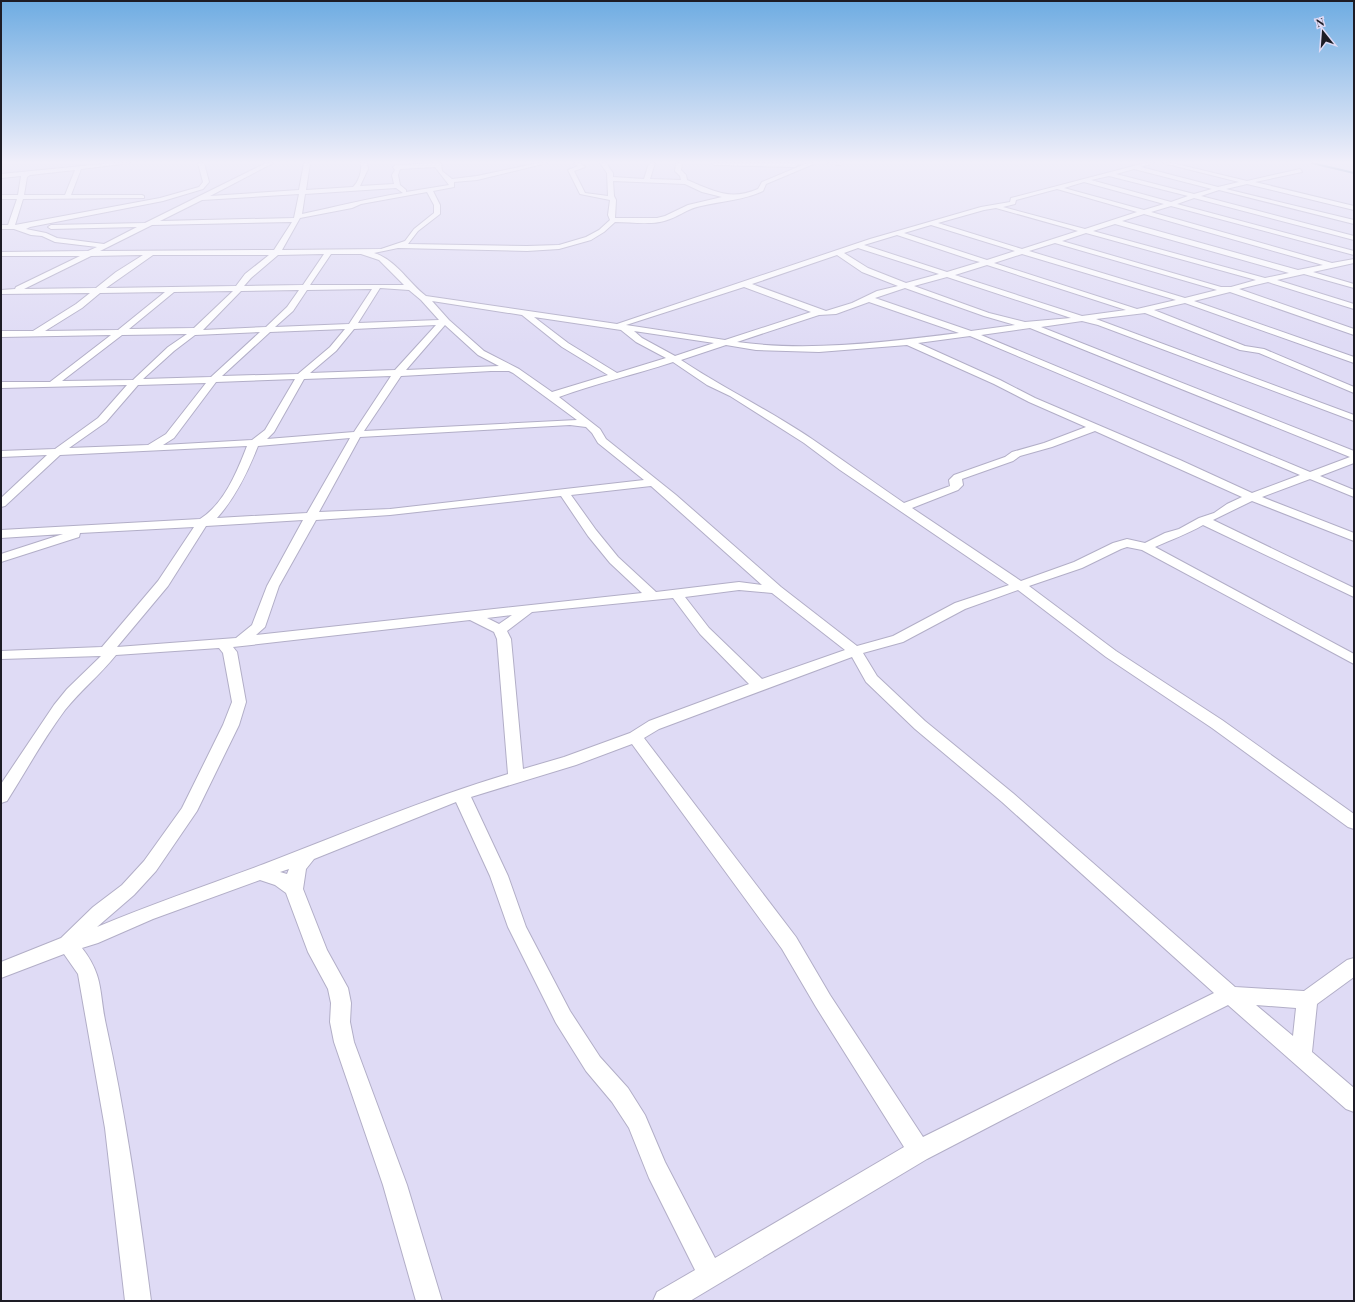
<svg xmlns="http://www.w3.org/2000/svg" width="1355" height="1302" font-family="'Playfair Display',serif">
<rect width="100%" height="100%" fill="#dfdbf5"/>
<g fill="none" stroke-linecap="round" stroke-linejoin="round">
<path stroke="#4678a3" stroke-width="2" d="M1312,163L1354,173"/>
<g stroke="#b2aec7" stroke-width="2">
<g id="minor">
<path d="M113,163H130L81,169L71,195H142L144,196V198L23,199L15,225L160,198L199,187L203,182L198,163H204L209,182L203,189L163,201L30,227L26,229L46,233L57,238L104,244L137,227L51,229L48,227L51,225L145,223L266,163H273L210,196L299,190L304,163H310L306,190L353,187C359,181 362,171 361,163H367L368,169L360,186L394,184L392,175L395,170L393,167L396,165L441,163L442,171L452,179L477,176L538,163H547L477,180L454,182V187L433,191L440,205V214L418,231L408,244L527,246L559,245L586,237L599,230L610,220L608,215L610,200L580,194L568,170L578,166L574,163H580L585,167L574,171L585,193L608,196L607,173L600,163H606L613,173V177L644,179L649,163H655L650,179L681,180L680,176L675,171L676,163H682L681,170L686,175L687,180C714,191 730,201 758,189L762,182L805,164L816,163L766,184L763,191C744,200 722,201 701,206C689,208 681,215 670,219C654,226 632,222 615,222L604,232L591,240L559,249L527,251L398,248L374,253C395,259 409,283 426,296L617,324L870,239L981,207L1010,202L1011,198L1145,163H1154L1141,167L1218,187L1239,182L1163,163H1172L1247,181L1300,169L1302,172L1255,182L1354,206V210L1247,184L1226,189L1354,220V224L1219,190L1201,196L1354,236V240L1194,198L1177,204L1354,251V255L1171,206L1151,212L1332,263L1354,259V263L1313,272L1354,284V288L1304,274L1277,280L1354,304V309L1268,282L1239,289L1354,329V335L1230,292L1194,301L1354,357V363L1185,303L1154,310L1245,346L1264,349L1354,387V393L1259,353L1240,350L1145,313L1096,319L1354,415V421L1098,325L1082,321L1041,327L1354,451V463L1320,476L1354,490V497L1310,479L1262,497L1354,533V541L1252,501L1213,520L1354,588V597L1203,525C1188,534 1172,539 1155,547L1354,654V664L1142,550L1127,547L1121,549L1082,568L1029,586L1116,651L1222,720L1354,814V829L1348,827L1212,728L1106,657L1018,590L965,609L903,642L863,653L877,676L925,721L1014,794L1235,987L1304,991L1347,960L1354,958V977L1317,1004L1312,1052L1354,1088V1112L1346,1109L1228,1005L1120,1059L927,1159L690,1301H653L657,1292L695,1270L649,1178L629,1128L612,1102L586,1071L556,1023L508,927L490,876L456,802L314,859L306,869L303,889L327,950L348,988L351,1003L350,1022L354,1042L407,1185L442,1301H416L383,1185L334,1042L330,1022L331,1003L328,989L308,952L286,893L275,885L260,880L153,919L98,943L82,948C104,976 99,993 106,1025C126,1116 139,1208 151,1301H125L105,1128L78,974L64,954L1,978V962L61,938L93,907L122,885L144,861L182,808L223,725L232,702L223,653L219,648L116,655C100,675 81,690 65,710C44,738 26,771 7,801L1,803V784L54,705L67,689L101,656L1,659V651L102,647L158,581L194,527L80,533L79,537L1,562V554L63,534L1,538V530L200,519C224,504 237,472 247,446L60,455L5,506L1,507V498L47,455L1,457V451L55,449L98,418L127,385L1,388V382H50L111,335L1,337V331H33L76,304L90,293L1,294V290L15,289L16,287L80,256H1V252L88,251L97,247L55,242L42,236L31,235L14,229H1V225H8L17,199H1V195H18L21,176L1,178V174ZM435,167L449,185L406,192V190L400,185L398,175L400,169ZM1134,169L1212,189L1194,194L1116,174ZM75,170L65,195H24L27,177L30,175ZM1109,176L1188,196L1171,202L1091,180ZM613,181L685,184L702,192L722,197L688,205L665,216L657,218H615L616,200L614,196ZM1084,182L1164,204L1144,210L1064,188ZM396,188L403,193C369,198 336,207 302,214L305,194ZM1057,189L1137,212L1085,229L1003,207L1015,204L1016,200ZM427,192L434,205V213L414,229L405,241L381,249L282,250L300,218L352,208L361,204ZM299,194L294,218L160,221L202,200ZM996,208L1078,231L1022,249L938,223L984,210ZM1144,214L1323,265L1298,270L1122,221ZM292,222L274,250L100,251L152,225ZM1115,224L1289,273L1265,278L1093,231ZM931,225L1015,251L987,260L904,233ZM1086,233L1256,280L1231,287H1221L1062,241ZM897,235L972,260L980,262L947,272L864,245ZM1055,243L1217,290L1185,298L1029,251ZM858,248L939,274L906,283L868,268L844,253ZM324,254L303,285L244,286L251,278L278,255ZM331,254H361L379,260L404,285H310ZM1022,254L1176,300L1137,309L994,263ZM143,255L116,272L96,288L24,289L91,256ZM153,255H269L245,274L236,286L106,288ZM837,255L862,272L898,286L877,291L852,303L826,311L752,284ZM987,265L1126,310L1082,316L955,275ZM947,277L1071,318L1025,322L989,313L914,286ZM744,287L811,312L725,340L626,325ZM380,288L409,290L421,300L439,320L358,323ZM905,288L984,316L1015,325L971,331L875,298ZM372,289L349,324L275,327L293,311L307,290ZM299,290L287,307L266,327L203,330L241,291ZM233,291L194,328L129,329L174,292ZM165,292L118,330L45,331L82,308L100,293ZM432,301L522,315L562,347L608,375L552,392L519,369L484,351L449,320ZM869,302L959,333C886,342 810,352 737,342L819,315L836,314ZM534,317L621,330L636,342L666,358L617,373L568,343ZM436,325L395,370L310,373L336,351L354,329ZM445,325L478,355L499,366L406,370ZM1030,328L1350,457L1310,472L981,335ZM345,329L330,347L298,374L222,376L270,332ZM634,331L714,343L675,356L642,338ZM260,332L211,377L143,379L174,351L195,335ZM187,334L168,347L133,380L62,381L122,335ZM970,336L1300,475L1252,493L1180,460L1035,398L1000,380L918,343ZM726,345L756,350L819,352L907,345L994,384L1029,402L1086,427L1044,443L1012,452L1005,457L954,475L949,480L950,486L904,503C873,482 843,460 812,439C769,410 723,388 681,360ZM673,362L707,385L730,396L804,443L840,470L1009,585L955,603L893,636L857,646L781,587L676,495L606,439L600,429L559,397C597,383 634,375 673,362ZM491,371H509L513,373L577,420L364,431L401,376ZM391,376L354,432L267,439L274,432L304,379ZM295,379L265,430L252,440L163,445L174,438L216,382ZM206,383L166,434L148,445L69,448L106,422L138,385ZM570,425L586,427L592,433L598,443L644,480L390,509L319,512L360,437ZM1095,431L1242,497L1227,504L1214,513L1199,518L1179,529L1165,533L1145,543L1127,539L1113,543L1074,562L1021,581L912,508L958,490L963,485L962,479L1013,461L1020,456L1052,447ZM350,438L307,513L217,518C236,497 248,471 258,446ZM651,486L762,585L739,582L656,592L618,557L596,530L571,495ZM561,496L588,536L610,563L642,593L256,635L265,627L279,586L316,520L390,515ZM303,520L267,586L252,625L236,638L117,647L168,586L206,526ZM739,590L772,593L845,650L762,679L709,628L685,597ZM673,598L700,634L749,684L649,721L630,733L564,757L523,769L511,639L507,631L532,612ZM512,615L499,624L487,618ZM470,620L494,632L497,639L508,774C425,799 344,833 264,864C208,885 151,904 97,927L134,895L156,871L197,811L239,725L246,702L237,652L233,647ZM852,657L866,682L915,729L1002,802L1214,993L923,1137L830,995L796,937L644,738L659,729ZM632,744L782,949L816,1007L904,1147L715,1258L665,1162L645,1115L628,1088L600,1057L570,1011L526,927L508,876L471,797L576,765ZM289,869L287,874L280,872ZM1256,1005L1296,1008L1293,1036Z"/>
<path d="M712,163H795L798,165L795,167L715,165Z"/>
<path d="M827,163H843L840,165Z"/>
</g>
</g>
<use href="#minor" fill="#fff" fill-rule="evenodd"/>
</g>
<linearGradient id="sky" x2="0" y2="1"><stop stop-color="#6eace2"/><stop offset="0.47" stop-color="#f1effa"/><stop offset="1" stop-color="#f1effa" stop-opacity="0"/></linearGradient>
<rect width="1355" height="345" fill="url(#sky)"/>
<rect width="1355" height="1302" fill="none" stroke="#1d1c25" stroke-width="4"/>
<g transform="translate(1323 32) rotate(343)" stroke="#dfdbf5" stroke-width="3" paint-order="stroke">
<path d="M0-3L7 15L0 10L-7 15Z" fill="#1d1c25"/>
<text y="-6" font-size="11" font-weight="bold" text-anchor="middle" fill="#1d1c25">N</text>
</g>
</svg>
